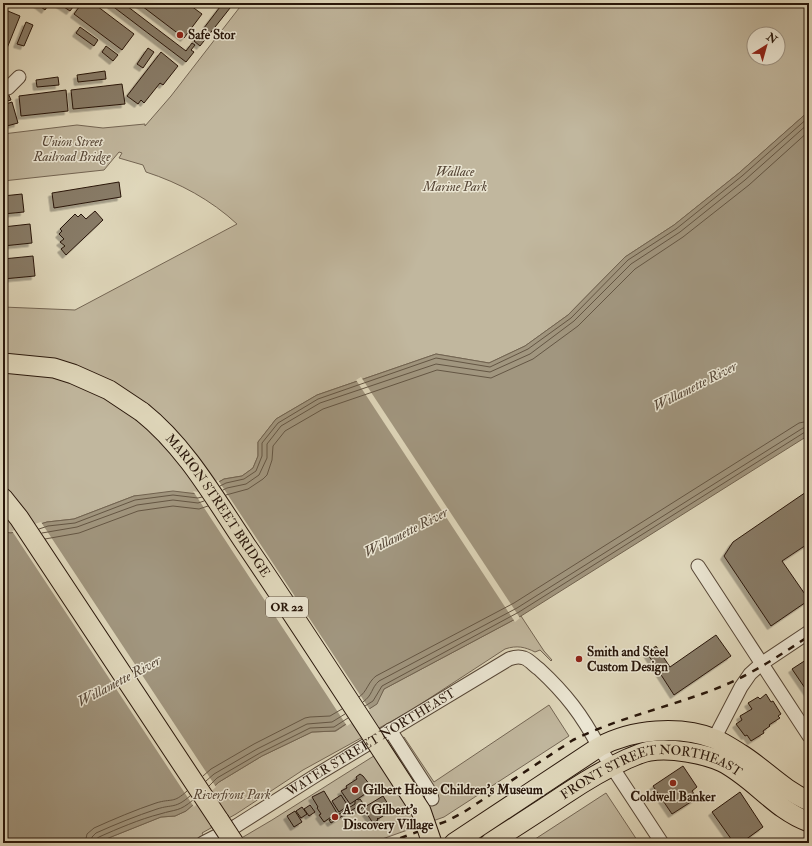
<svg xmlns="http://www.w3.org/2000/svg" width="812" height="846" font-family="'IM FELL Double Pica',serif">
<defs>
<filter id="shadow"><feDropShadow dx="-3.5" dy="3.5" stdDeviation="0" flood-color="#0004"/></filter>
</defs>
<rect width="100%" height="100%" fill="#e0d8bc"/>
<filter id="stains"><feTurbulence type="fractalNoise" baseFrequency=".005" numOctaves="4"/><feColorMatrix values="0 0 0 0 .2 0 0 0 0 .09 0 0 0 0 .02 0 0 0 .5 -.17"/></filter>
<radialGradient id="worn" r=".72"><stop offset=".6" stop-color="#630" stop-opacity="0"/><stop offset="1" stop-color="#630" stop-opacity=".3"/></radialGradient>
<g fill="#c1b79e" stroke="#746654" fill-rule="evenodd">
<path d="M243,3H809V111L739,173L674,225L625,257L568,315L525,346L489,363L436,354L317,395L276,419L258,442V456L253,468L242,476L224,479L198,494L134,496L74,519L47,522L11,533L3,532V307L75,310L237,224C211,200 180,183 146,172L143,165L119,158L122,153L119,152L104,170L3,181V134L77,125L103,128L145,124V126L171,96ZM754,34H778V58H754Z"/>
<path d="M521,616L544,651L552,660L551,661L540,650L535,652C525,647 517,645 505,649L410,711L303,770L236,814L202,833L208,843H96L161,817L175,816L186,811L219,782L262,756L312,732L336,731L376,704L384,689Z"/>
<path d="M549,705L569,736L444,817L371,843H233L272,820L404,737L434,782Z"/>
<path d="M606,793L639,843H529Z"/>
</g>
<path fill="#a1967f" stroke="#716350" d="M809,111V435L521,616L384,689L377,704L335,731L312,732L262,756L219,782L186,811L175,816L161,817L96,843H3V532L11,533L47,522L74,519L134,496L173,491L198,494L224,479L242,476L253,468L258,456V442L276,419L317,395L436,354L489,363L525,346L568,315L625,257L674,225L739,173Z"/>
<g fill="#e0d8bc">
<path d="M361,377L520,618L515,622L356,380Z"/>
<path d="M218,480L370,710L347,726L193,491L198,492Z"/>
<path d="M41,522L216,787L194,807L12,531Z"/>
</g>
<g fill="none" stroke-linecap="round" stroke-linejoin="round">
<g stroke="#645644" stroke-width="1">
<path d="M220,486L226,483L244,479L256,471L262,456V443L278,423L318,399L436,358L490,367L528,349L571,318L628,260L676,229L742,176L809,117"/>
<path d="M223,490L227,488L246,484L259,475L267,458V444L281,426L320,403L436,364L490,372L530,354L574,321L631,264L680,232L745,180L809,123"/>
<path d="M226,495L248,489L263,479L267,475L272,460L273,446L285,431L323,409L437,370L491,378L533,359L578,326L635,269L683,237L749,185L809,131"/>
<path d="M39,529L48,526L75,523L135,500L173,495L198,498L202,497"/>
<path d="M42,533L77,527L137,505L173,500L198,503L204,501"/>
<path d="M45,539L79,533L138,511L173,506L199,509L208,506"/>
<path d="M359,697C367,692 368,682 376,676L514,603L799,423L809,421"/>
<path d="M363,702C373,695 371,688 379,681L517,608L803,428L809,427"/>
<path d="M365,706L373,701L382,686L519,612L805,432H809"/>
<path d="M203,776L211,769L254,744L305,718L310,717L330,716L342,709"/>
<path d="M206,781L214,774L257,749L307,724L332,722L345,714"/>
<path d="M209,786L217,778L260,753L310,728L334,727L348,718"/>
<path d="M85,843L87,834L94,828C114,819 135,810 156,803C172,798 173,804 187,791"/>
<path d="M91,843L92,837L96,833C116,824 136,816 157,809C173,804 175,809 190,796"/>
<path d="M96,843V839L99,837C117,829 140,819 160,814C176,809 179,812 193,800"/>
</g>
</g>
<g fill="#887b67" stroke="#28160a" filter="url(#shadow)">
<path d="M36,3H47L49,4L45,10Z"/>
<path d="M58,3H76L70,11Z"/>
<path d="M82,3H93L134,34L122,50L74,14Z"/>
<path d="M112,3H123L186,51L192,43L195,45L191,50L194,52L186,62L111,5Z"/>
<path d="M138,3H187L202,14L184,38Z"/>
<path d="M223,3H234L200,46L194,41Z"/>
<path d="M3,9L20,16L3,58Z"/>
<path d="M26,22L33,25L24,46L17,44Z"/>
<path d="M80,27L98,40L94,46L76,33Z"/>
<path d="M106,46L118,55L113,61L102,52Z"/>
<path d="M148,48L154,52L143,68L137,64Z"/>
<path d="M161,52L178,66L163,85L160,83L144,103L141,100L138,104L127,96Z"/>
<path d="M105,71L106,79L78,82L77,75Z"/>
<path d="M58,77L59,85L37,87L36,80Z"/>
<path d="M122,84L125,104L73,109L71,90Z"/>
<path d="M66,90L68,111L21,116L19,96Z"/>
<path d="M8,93L11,100L3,102V95Z"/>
<path d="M12,102L18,123L3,127V105Z"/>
<path d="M119,182L121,197L54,208L52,193Z"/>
<path d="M22,194L24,212L3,214V196Z"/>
<path d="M95,211L103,220L66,255L61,249L65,246L60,242L64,239L59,234L62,231L60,229L75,214L78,217L81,214L86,219Z"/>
<path d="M30,224L32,243L3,246V227Z"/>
<path d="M33,256L35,276L3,279V259Z"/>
<path d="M809,490V543L782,561L809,600L771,626L724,556L733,542Z"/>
<path d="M716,635L731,656L674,695L647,653L656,646L670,667Z"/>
<path d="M809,658V694L792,669Z"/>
<path d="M766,694L771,702L773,701L781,714L778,716L780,718L769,725L770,726L763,731L764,733L751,741L747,735L745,736L736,724L742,720L740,716L752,709L748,703L758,697L760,699Z"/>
<path d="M683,766L697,787L692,791L697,798L672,814L653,786Z"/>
<path d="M360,774L363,776L370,785L365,789L368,792L350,804L341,791L347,788L346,786L357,779L356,777Z"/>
<path d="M324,791L337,813L324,822L319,815L321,814L317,808L318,807L312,797Z"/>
<path d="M740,792L763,827L741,843H734L712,812Z"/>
<path d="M341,795L348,806L339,812L332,801Z"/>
<path d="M383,796L388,804L386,805L390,811L382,815L383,816L378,819V818L377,819L378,820L373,823L363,808Z"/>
<path d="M357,799L358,800L360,799L365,806L359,810L357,807L331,823L329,820L334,818L333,816L335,815L336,816L344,811L343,810L346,808L347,809L355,804V801Z"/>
<path d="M310,805L315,812L309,816L304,809Z"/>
<path d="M302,807L307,814L301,818L296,811Z"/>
<path d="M295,811L302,822L294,827L287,816Z"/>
</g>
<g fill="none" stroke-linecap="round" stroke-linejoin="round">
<g stroke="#564636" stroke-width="15">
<g id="minor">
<path d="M3,89L8,88L19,77"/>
<path d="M698,566L809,736"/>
<path d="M390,730L431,794L432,799"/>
<path d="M714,739L741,687L750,674L761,664L809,632"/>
<path id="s1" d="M203,843L236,826L318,774L509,659C514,657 519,656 524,658C530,660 534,666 539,669C566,694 582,715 599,747L662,843"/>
</g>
</g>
<g stroke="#28160a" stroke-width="21">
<g id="highway">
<path d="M3,363L54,368L73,374L109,390L142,412"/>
<path d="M3,498L19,518L219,820"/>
<path d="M454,843L599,747C632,729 680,725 715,739C724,743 733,749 741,754C765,769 783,790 809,801"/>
<path id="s2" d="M490,843C515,827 540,811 564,795C585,781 605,769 627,759C635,756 642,752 650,751C671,748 703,753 722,762C754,778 775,810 809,822"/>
</g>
</g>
<use href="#minor" stroke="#ebe6d3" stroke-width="13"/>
<use href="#highway" stroke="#e0d8bc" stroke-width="19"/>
<path stroke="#28160a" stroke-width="2.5" stroke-dasharray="7 7" stroke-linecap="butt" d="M387,843L447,821L464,812L573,740C622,716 675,706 725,685C755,672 782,654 809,636"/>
<g stroke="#28160a" stroke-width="21" stroke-linecap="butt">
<g id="highway-bridge">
<path id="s3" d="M142,412C186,447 215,499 246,545C306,633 363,722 421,811L432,843"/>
<path d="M219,820L234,843"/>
</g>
</g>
<use href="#highway-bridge" stroke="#e0d8bc" stroke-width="19"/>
</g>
<g fill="#8f2418" stroke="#ebe6d3" stroke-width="1.5">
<circle cx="180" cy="35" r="4"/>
<circle cx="579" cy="659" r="4"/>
<circle cx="673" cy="783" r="4"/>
<circle cx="355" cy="790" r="4"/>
<circle cx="335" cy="817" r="4"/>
</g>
<g text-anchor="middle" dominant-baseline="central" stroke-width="3" stroke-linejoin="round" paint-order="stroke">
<rect fill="#ebe6d3" stroke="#625446" stroke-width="1" x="266" y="597" width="42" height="20" rx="3"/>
<g font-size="12" font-weight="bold" fill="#28160a">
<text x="287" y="607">OR 22</text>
</g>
<g font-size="13" font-weight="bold" fill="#28160a" stroke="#ebe6d3" text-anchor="start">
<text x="188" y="35">Safe Stor</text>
<text x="587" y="652">Smith and Steel<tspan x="587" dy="15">Custom Design</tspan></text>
<text x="363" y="790">Gilbert House Children's Museum</text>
<text x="673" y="797" text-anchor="middle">Coldwell Banker</text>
<text x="343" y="810">A. C. Gilbert's<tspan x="343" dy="15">Discovery Village</tspan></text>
</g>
<g font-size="13" font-style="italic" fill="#564636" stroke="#ebe6d3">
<text x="72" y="142">Union Street<tspan x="72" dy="15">Railroad Bridge</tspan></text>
<text x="455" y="172">Wallace<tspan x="455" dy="15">Marine Park</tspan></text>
<text x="232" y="795">Riverfront Park</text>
</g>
<g font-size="13" fill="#28160a" stroke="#ebe6d3">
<text stroke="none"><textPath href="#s3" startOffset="121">MARION STREET BRIDGE</textPath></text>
<text stroke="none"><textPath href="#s1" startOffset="196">WATER STREET NORTHEAST</textPath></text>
<text stroke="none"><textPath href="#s2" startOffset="183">FRONT STREET NORTHEAST</textPath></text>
</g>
<g font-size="14" font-style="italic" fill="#584939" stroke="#ebe6d3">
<text transform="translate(695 386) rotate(-27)">Willamette River</text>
<text transform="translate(406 532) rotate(-27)">Willamette River</text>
<text transform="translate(119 681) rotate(-28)">Willamette River</text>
</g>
</g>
<rect width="812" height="846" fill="none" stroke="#e0d8bc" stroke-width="16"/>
<rect x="4" y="4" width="804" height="838" fill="none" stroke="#28160a" stroke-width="2"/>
<rect x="8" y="8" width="796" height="830" fill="none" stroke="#28160a"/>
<g transform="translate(766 46) rotate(37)"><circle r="19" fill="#ebe6d3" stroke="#9d9383"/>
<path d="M0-3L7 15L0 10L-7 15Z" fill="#8f2418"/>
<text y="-6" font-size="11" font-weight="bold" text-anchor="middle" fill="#28160a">N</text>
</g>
<rect width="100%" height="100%" filter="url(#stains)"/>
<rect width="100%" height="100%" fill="url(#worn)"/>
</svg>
